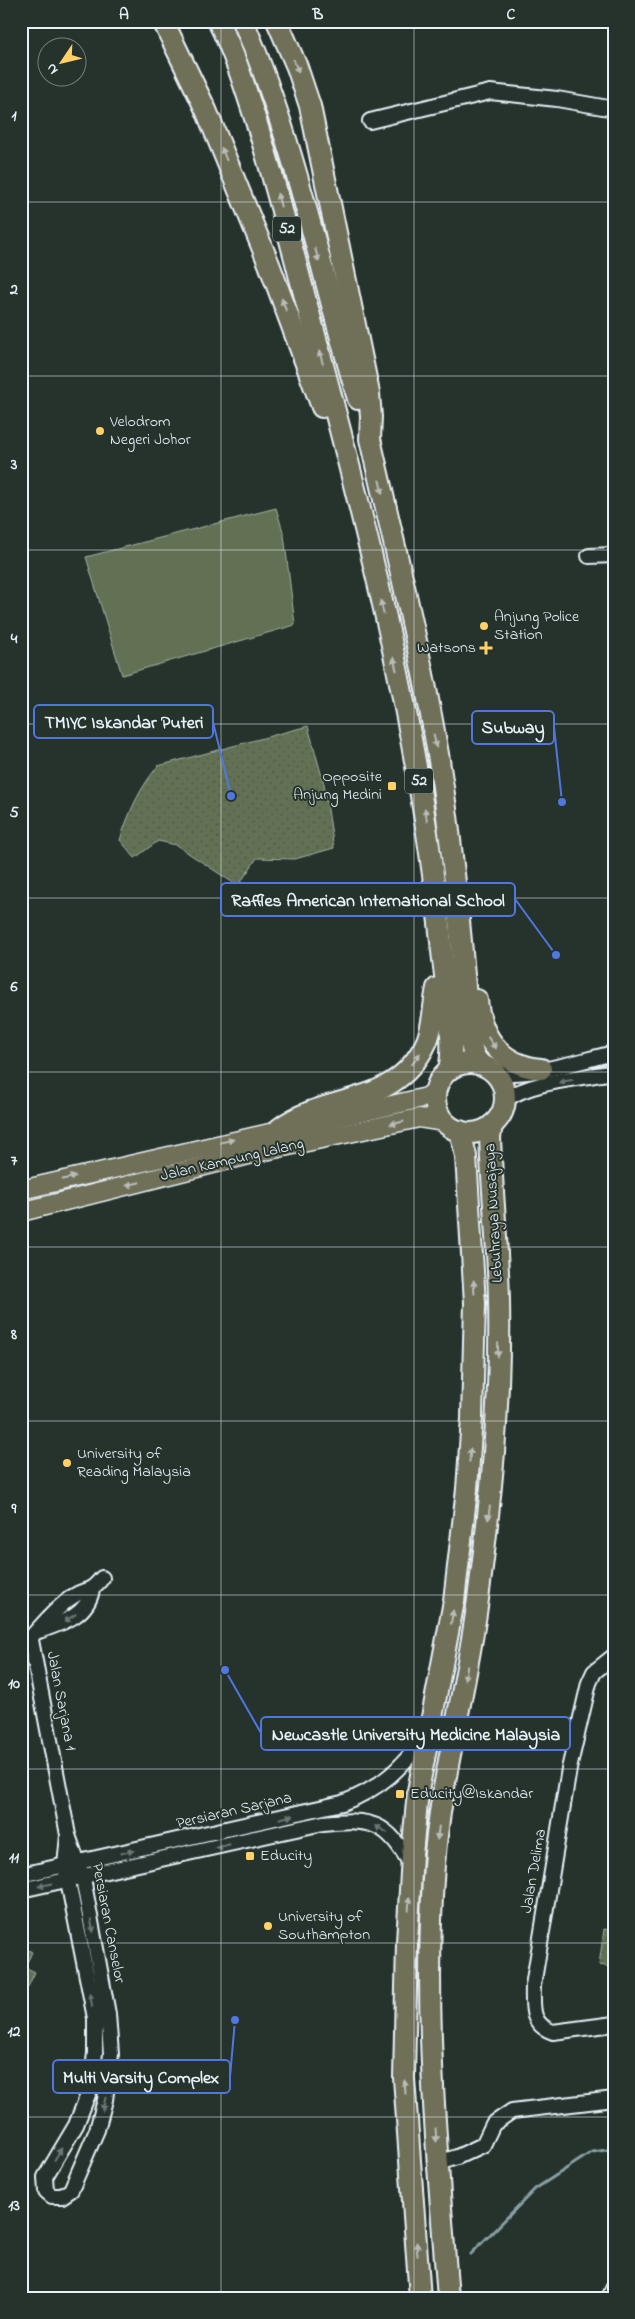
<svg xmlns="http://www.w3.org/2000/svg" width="635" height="2319" font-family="'Indie Flower',sans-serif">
<defs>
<pattern id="green-dots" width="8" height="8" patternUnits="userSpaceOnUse" patternTransform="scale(1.25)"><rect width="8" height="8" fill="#627153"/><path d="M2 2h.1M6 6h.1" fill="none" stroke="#535a4e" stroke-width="1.8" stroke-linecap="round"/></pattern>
</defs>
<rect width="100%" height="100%" fill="#26332d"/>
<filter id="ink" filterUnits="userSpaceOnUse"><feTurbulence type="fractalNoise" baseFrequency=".02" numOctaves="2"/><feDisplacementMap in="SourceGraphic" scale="10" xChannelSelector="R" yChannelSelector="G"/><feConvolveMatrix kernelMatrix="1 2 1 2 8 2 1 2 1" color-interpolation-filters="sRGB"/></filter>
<g filter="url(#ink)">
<g fill="url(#green-dots)" stroke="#a5b1a6">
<path d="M308,726L324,784L334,848L295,859L257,858L238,886L176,845L158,841L135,858L120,840C129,812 139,789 158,766Z"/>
<path d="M604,1929L614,1931L610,1967L599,1965Z"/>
</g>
<g fill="#627153" stroke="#a5b1a6">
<path d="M276,508L284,535L295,625L122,675L86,557Z"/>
<path d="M21,1946L32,1952L25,1967L35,1972L28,1987L21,1984Z"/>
</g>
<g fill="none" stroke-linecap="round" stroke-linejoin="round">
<path stroke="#879fa5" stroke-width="3" d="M471,2254L535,2189L592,2152L614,2149"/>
<g stroke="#e8f1f8" stroke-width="18">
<g id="minor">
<path d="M370,121L490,92L557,99L614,109"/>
<path d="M589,556L614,555"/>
<path d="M492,1071C528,1079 578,1061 614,1053"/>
<path d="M505,1100C530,1081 583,1078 614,1072"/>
<path d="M39,1631C62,1623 87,1616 92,1590"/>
<path d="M614,1656L594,1672L589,1683L569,1769L533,1986C533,2007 530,2024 553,2032L614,2024"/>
<path d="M68,1835L65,1866L95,2018V2053L91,2087L76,2125L45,2177L46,2191L52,2196H62L71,2190L97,2130L105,2100L111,2054L108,2014L83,1878L68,1835L31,1640L32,1636C45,1622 57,1607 72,1597C87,1587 88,1595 102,1578"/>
<path d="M21,1875L342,1803C383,1788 400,1768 427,1736"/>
<path d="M21,1890L323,1823C372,1818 387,1822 411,1865"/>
<path d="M438,2163L457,2157L483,2145L493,2124L512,2111L614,2099"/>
<path d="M609,2298L614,2287"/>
</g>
</g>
<g stroke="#e8f1f8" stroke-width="21">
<g id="major">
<path d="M21,1190L427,1097L435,1091"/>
<path d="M21,1212L265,1151L419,1118L445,1122"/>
</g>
</g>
<g stroke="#e8f1f8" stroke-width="24">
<g id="highway">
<path d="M163,21L206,110L269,264L322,407"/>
<path d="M218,21C233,50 243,81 253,112C274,176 290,240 307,305C364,517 420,731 442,951C445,980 456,1043 449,1069"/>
<path d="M243,21C295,142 321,273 358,399"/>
<path d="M277,21L297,67L310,106L369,393L371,417L370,439C394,544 420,648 438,754C453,848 462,942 469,1037L474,1056L480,1064"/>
<path d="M477,1000C481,1038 501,1065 541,1069"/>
<circle cx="470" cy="1098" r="35"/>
<path d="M279,1129C328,1091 396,1110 427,1041C434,1023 433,1006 437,988"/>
<path d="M420,2298L404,2078L407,1942L412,1855L418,1791L454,1601L467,1489L472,1418L475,1303L466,1156L460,1131"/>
<path d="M448,2298C437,2154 423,2009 434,1865C441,1775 467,1688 478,1599C491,1500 501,1401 499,1301C498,1246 492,1192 490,1137L492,1125"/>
</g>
</g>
<use href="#minor" stroke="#26332d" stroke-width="14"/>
<use href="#major" stroke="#706f59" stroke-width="18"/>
<use href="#highway" stroke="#706f59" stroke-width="20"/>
</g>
<defs><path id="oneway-solid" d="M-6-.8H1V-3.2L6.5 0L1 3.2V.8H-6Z" transform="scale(1.25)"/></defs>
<g fill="#b8bdb8">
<use href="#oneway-solid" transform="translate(296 66) rotate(69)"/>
<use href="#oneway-solid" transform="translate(224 154) rotate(-112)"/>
<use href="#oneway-solid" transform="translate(279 200) rotate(-105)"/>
<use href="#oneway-solid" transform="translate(317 255) rotate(75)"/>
<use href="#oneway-solid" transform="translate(284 305) rotate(-110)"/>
<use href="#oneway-solid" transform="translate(321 357) rotate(-105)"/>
<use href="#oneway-solid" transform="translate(381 487) rotate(77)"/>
<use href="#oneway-solid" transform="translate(382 607) rotate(-103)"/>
<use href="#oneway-solid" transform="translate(395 664) rotate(-103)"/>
<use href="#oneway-solid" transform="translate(435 741) rotate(79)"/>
<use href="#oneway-solid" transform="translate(426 815) rotate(-99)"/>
<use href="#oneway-solid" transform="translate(492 1043) rotate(55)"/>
<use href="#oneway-solid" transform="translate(416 1059) rotate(-55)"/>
<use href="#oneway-solid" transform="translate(397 1123) rotate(168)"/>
<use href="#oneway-solid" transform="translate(227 1141) rotate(-13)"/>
<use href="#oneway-solid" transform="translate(69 1178) rotate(-14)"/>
<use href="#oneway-solid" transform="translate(133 1184) rotate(166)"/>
<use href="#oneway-solid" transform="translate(474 1287) rotate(-93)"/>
<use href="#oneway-solid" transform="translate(498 1350) rotate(91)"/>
<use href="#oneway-solid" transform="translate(470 1455) rotate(-86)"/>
<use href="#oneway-solid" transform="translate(489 1513) rotate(97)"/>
<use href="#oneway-solid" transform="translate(452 1617) rotate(-81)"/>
<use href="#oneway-solid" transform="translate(466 1673) rotate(100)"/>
<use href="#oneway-solid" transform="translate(438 1833) rotate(97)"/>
<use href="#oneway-solid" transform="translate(409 1904) rotate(-87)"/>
<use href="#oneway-solid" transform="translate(405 2087) rotate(-94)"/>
<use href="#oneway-solid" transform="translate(436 2135) rotate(86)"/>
<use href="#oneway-solid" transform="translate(417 2249) rotate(-94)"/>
</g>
<g fill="#6a7674">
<use href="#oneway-solid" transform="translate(566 1081) rotate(170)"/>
<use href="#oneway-solid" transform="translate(70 1618) rotate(146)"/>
<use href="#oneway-solid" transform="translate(286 1817) rotate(-13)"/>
<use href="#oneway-solid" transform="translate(381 1829) rotate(-152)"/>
<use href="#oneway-solid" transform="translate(223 1846) rotate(167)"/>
<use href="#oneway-solid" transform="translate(127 1852) rotate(-13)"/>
<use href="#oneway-solid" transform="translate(45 1885) rotate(168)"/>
<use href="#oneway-solid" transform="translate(92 1926) rotate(80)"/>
<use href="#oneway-solid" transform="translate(91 2000) rotate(-101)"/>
<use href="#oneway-solid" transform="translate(104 2104) rotate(103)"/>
<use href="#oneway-solid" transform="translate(58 2154) rotate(-59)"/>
</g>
</g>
<path fill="none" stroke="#e8f1f8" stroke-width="1" stroke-opacity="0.55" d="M221,21V2298M414,21V2298M21,202H614M21,376H614M21,550H614M21,724H614M21,898H614M21,1072H614M21,1247H614M21,1421H614M21,1595H614M21,1769H614M21,1943H614M21,2117H614"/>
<g fill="#ffd166" stroke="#26332d" stroke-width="2">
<circle cx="100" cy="431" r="5"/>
<circle cx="484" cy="626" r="5"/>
<path d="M483.5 640.5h5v5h5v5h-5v5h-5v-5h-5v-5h5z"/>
<rect x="387" y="781" width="10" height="10" rx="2.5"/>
<circle cx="67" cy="1463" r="5"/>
<rect x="395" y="1789" width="10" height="10" rx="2.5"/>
<rect x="245" y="1851" width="10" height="10" rx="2.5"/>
<circle cx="268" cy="1926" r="5"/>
</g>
<g text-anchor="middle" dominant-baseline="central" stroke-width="4" stroke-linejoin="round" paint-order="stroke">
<g fill="#26332d" stroke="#aeb8bb" stroke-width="1">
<rect x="273" y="216.5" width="28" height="25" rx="4"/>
<rect x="405" y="768.5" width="28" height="25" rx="4"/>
</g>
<g font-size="15" font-weight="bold" fill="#e8f1f8">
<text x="287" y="229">52</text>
<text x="419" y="781">52</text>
</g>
<g font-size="16" fill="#e8f1f8" stroke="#26332d" text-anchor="start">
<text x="110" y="422">Velodrom<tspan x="110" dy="18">Negeri Johor</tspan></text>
<text x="494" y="617">Anjung Police<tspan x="494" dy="18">Station</tspan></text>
<text x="476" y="648" text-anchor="end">Watsons</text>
<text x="382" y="777" text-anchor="end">Opposite<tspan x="382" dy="18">Anjung Medini</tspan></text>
<text x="77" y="1454">University of<tspan x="77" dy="18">Reading Malaysia</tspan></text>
<text x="410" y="1794">Educity@Iskandar</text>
<text x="260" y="1856">Educity</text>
<text x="278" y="1917">University of<tspan x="278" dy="18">Southampton</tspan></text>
</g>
<g font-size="16" fill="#e8f1f8" stroke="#26332d">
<text transform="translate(232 1160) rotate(-13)">Jalan Kampung Lalang</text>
<text transform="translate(494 1213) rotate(-93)">Lebuhraya Nusajaya</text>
<text transform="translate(61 1701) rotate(79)">Jalan Sarjana 1</text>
<text transform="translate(234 1811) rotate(-13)">Persiaran Sarjana</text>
<text transform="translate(534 1871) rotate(-80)">Jalan Delima</text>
<text transform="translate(108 1923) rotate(79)">Persiaran Canselor</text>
</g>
</g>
<path fill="none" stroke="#5077e0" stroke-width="2" d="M231 796L213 722M562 802L554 727M556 955L515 899M225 1670L261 1733M235 2020L230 2077"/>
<g fill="#5077e0" stroke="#26332d" stroke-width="2">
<circle cx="231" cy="796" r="5"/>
<circle cx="562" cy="802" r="5"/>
<circle cx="556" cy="955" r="5"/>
<circle cx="225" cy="1670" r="5"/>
<circle cx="235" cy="2020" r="5"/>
</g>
<g fill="#26332d" stroke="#5077e0" stroke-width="2">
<rect x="34" y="705" width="179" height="33" rx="5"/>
<rect x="472" y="711" width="82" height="33" rx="5"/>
<rect x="221" y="883" width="294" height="33" rx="5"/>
<rect x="261" y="1717" width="309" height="33" rx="5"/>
<rect x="53" y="2060" width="177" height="33" rx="5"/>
</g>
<g font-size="18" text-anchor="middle" font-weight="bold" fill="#e8f1f8">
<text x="124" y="728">TMIYC Iskandar Puteri</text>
<text x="513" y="733">Subway</text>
<text x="368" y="906">Raffles American International School</text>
<text x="416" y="1740">Newcastle University Medicine Malaysia</text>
<text x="141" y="2083">Multi Varsity Complex</text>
</g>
<rect width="635" height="2319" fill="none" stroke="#26332d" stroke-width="55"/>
<g transform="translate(62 62) rotate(235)"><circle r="24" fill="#26332d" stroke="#747f7e"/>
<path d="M0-4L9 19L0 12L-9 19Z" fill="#ffd166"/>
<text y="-8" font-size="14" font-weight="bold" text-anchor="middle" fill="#e8f1f8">N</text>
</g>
<rect x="28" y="28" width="580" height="2264" fill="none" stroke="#e8f1f8" stroke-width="2"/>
<g font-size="16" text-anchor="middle" font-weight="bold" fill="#e8f1f8">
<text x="124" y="19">A</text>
<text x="318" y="19">B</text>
<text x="511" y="19">C</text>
<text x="14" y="120">1</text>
<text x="14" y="294">2</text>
<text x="14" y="469">3</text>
<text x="14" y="643">4</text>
<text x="14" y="817">5</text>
<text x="14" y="991">6</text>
<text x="14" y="1165">7</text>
<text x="14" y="1339">8</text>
<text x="14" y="1513">9</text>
<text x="14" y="1688">10</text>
<text x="14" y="1862">11</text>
<text x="14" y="2036">12</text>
<text x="14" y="2210">13</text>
</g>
</svg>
